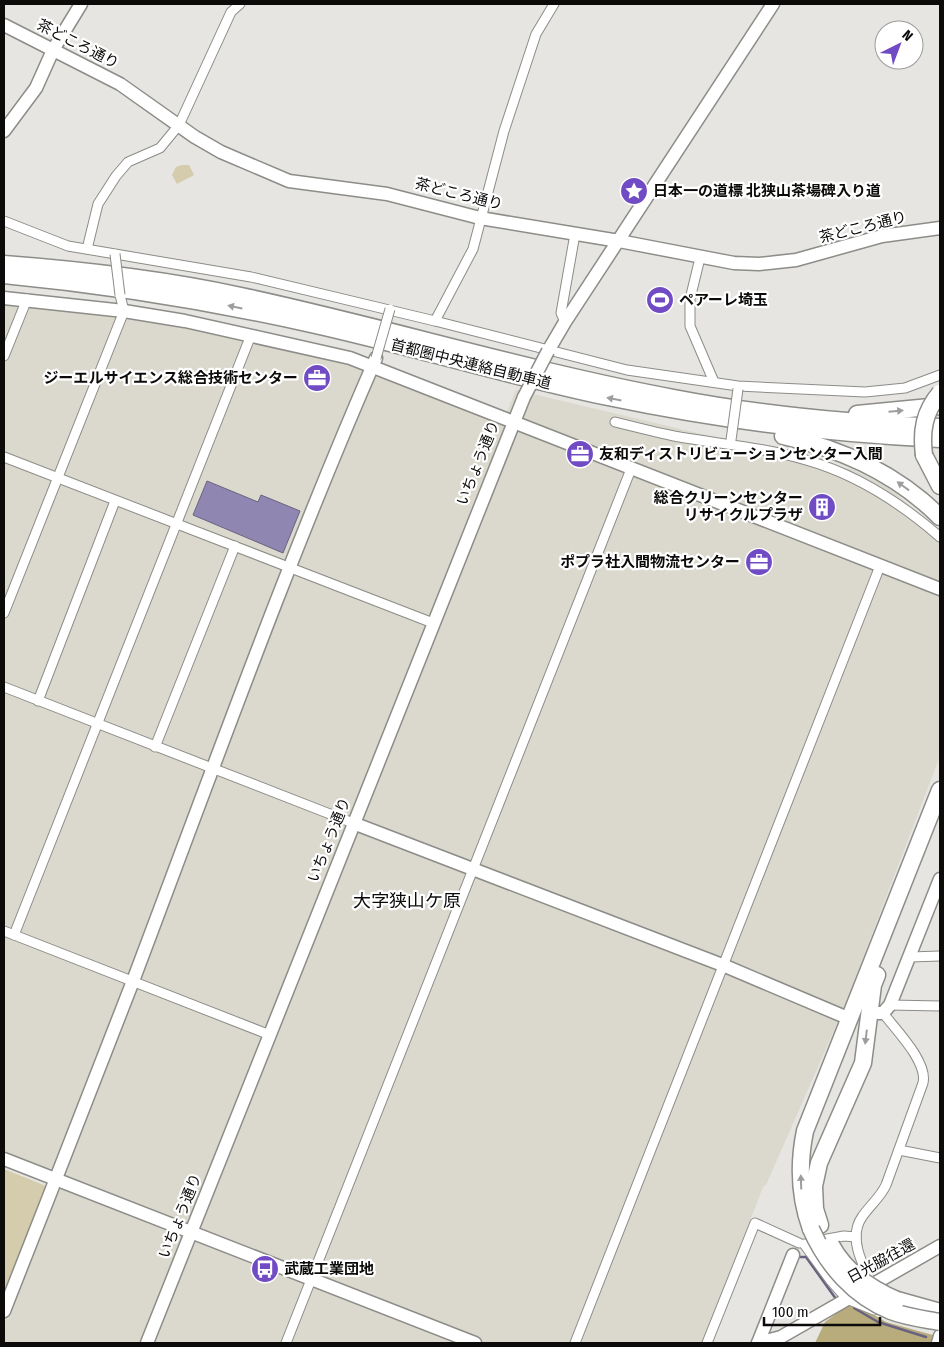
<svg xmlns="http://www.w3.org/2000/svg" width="944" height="1347" font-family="'Fira Sans Condensed','Noto Sans JP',sans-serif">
<rect width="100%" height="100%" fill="#e6e5e1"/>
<path fill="#dbd9ce" d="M4,301L126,316L255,338L374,367L503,421L516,390L854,470L888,487L940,531V756L843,1010L766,1185L763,1187L703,1343H4V1324L62,1176L4,1153Z"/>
<g fill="#d4ccac">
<path d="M182,165H189L194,175L177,184L172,175L176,167Z"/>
<path d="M4,1169L46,1186L4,1292Z"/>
</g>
<path fill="#b8ac7d" d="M852,1302L886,1322L940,1337V1343H815L825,1322Z"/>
<path fill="#8f87b2" stroke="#686280" d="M207,481L258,502L261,495L300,511L283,553L193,515Z"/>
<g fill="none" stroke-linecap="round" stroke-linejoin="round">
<g stroke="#686280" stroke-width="2.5">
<path d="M799,1257H806L836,1299"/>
<path d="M854,1308L878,1322L926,1337"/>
</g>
<g stroke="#8c8c88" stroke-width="11">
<g id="street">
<path d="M4,221L68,246L251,277L435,321L473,249L504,131L536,34L554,4"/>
<path d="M87,249L98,204L116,176L128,162L160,148L179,125L231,12L240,4"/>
<path d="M700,258L690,299V326L714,382"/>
<path d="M435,321L627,370L738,386L865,392L905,388L940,375"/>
<path d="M565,322L561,313L575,234"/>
<path d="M4,356L27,299"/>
<path d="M615,422C635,427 655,432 674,436C718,444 763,447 806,460C856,474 902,504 940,537"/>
<path d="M4,457L433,623"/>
<path d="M4,613L124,311L120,295"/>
<path d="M4,687L353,823"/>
<path d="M38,701L115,501"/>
<path d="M155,747L235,546"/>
<path d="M4,931L270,1035"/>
<path d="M14,935L251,335"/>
<path d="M910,957L940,956"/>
<path d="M890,1005L940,1006"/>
<path d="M899,1150L940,1158"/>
<path d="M822,1240L844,1236L856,1237"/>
<path d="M804,1244L831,1281L847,1299L874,1310"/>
<path d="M872,1284C862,1264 848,1237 862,1217C870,1205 880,1198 886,1185L923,1083C928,1062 896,1030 883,1013"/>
<path d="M286,1343L631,469"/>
<path d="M575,1343L880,566"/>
<path d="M707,1343L755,1223L799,1243"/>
</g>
</g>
<g stroke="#8c8c88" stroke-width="15">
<g id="secondary">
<path d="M4,25L120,84L195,137L221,152L289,181L387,194L480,218L619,241L734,263L759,264L796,260L882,236L940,228"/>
<path d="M4,131L36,88L53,50L81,4"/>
<path d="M4,298L124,311L185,321L350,358L940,589"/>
<path d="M548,351L565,322L773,4"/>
<path d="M353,823L725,966L843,1016"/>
<path d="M878,1013H883L890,1005L940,879"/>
<path d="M4,1159L475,1343"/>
<path d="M4,1311C47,1201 91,1091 133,981C212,772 287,562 376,358"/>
<path d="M147,1343L524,397"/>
<path d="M758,1343L781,1337L940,1246"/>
<path d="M758,1343L793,1255"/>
<path d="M938,1343L940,1336"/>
</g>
</g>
<g stroke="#8c8c88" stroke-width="19">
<g id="highway">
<path d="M4,264C83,270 163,279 241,296C386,327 528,371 674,398C762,415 851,423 940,427"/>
<path d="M4,275C108,285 209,301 311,324C410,346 508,376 608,397C718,420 828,434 940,439"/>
<path d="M857,414L940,406"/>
<path d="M783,436C842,449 896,473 940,517"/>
<path d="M924,455L940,486"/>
<path d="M820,1225L815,1209L814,1186L819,1163L863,1063L873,985L877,975"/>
<path d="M811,1229C799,1196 798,1165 805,1131L940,790"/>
<path d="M897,1300L940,1312"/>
</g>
</g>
<use href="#street" stroke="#fff" stroke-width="9"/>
<use href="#secondary" stroke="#fff" stroke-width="12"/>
<use href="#highway" stroke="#fff" stroke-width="16"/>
<g stroke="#8c8c88" stroke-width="11" stroke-linecap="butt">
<g id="street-bridge">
<path d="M115,254L120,295"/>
<path d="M376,358L390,309"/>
<path d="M731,440L738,389"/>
</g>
</g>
<g stroke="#8c8c88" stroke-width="15" stroke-linecap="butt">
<path id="secondary-bridge" d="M524,397L548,351"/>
</g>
<g stroke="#8c8c88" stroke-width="19" stroke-linecap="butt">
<g id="highway-bridge">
<path d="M924,455C921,431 924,412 940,393"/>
<path d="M811,1229C827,1265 854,1296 891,1311C906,1317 924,1319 940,1322"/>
<path d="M831,1245C845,1271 871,1289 897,1300"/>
</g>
</g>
<use href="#street-bridge" stroke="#fff" stroke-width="9"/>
<use href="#secondary-bridge" stroke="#fff" stroke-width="12"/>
<use href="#highway-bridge" stroke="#fff" stroke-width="16"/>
</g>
<defs><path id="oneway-solid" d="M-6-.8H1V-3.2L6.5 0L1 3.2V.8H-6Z" transform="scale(1.25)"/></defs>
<g fill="#9e9d9d">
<use href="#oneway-solid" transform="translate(235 307) rotate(-168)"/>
<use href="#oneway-solid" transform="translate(614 399) rotate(-169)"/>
<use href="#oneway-solid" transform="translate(896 411) rotate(-5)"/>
<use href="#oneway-solid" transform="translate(903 486) rotate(-144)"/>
<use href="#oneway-solid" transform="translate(866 1037) rotate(97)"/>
<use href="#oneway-solid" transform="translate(801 1182) rotate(-92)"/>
</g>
<defs>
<g id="sight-disc" transform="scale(1.4375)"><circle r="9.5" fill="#714bc4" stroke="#fff"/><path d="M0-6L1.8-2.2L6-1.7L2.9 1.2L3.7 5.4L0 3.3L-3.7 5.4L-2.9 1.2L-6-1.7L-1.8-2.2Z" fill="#fff"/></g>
<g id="stadium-disc" transform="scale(1.4375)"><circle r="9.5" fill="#714bc4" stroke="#fff"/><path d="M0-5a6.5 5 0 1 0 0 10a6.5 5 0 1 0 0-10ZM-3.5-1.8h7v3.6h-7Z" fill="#fff"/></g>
<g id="office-disc" transform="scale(1.4375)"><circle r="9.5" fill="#714bc4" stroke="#fff"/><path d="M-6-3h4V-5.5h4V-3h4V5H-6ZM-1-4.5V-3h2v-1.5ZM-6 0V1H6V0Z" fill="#fff"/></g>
<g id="building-disc" transform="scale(1.4375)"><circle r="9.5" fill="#714bc4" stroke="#fff"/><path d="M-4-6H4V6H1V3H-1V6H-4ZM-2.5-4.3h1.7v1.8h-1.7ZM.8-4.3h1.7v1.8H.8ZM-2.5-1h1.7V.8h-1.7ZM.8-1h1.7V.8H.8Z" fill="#fff"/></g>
<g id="bus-disc" transform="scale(1.4375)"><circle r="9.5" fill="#714bc4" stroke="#fff"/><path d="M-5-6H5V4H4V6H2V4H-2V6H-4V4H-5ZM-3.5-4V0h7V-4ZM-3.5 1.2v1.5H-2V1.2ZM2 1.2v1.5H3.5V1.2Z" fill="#fff"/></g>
</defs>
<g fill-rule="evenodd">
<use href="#sight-disc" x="634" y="191"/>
<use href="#stadium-disc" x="660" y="300"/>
<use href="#office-disc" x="317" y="378"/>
<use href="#office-disc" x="580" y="454"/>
<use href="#building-disc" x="822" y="507"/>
<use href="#office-disc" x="759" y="562"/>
<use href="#bus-disc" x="265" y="1269"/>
</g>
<g text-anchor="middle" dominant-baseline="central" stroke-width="4.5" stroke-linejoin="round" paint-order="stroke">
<g font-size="15" fill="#0c0b0a" stroke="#fff">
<text transform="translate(78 44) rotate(27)">茶どころ通り</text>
<text transform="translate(459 194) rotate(14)">茶どころ通り</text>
<text transform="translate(863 227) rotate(-14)">茶どころ通り</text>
<text transform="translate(471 364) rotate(14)">首都圏中央連絡自動車道</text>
<text transform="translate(478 463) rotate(-68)">いちょう通り</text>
<text transform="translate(329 840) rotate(-68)">いちょう通り</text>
<text transform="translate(180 1216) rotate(-68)">いちょう通り</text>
<text transform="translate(881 1261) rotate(-29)">日光脇往還</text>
</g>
<g font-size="15" font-weight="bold" fill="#0c0b0a" stroke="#fff" text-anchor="start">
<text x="653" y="191">日本一の道標 北狭山茶場碑入り道</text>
<text x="679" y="300">ペアーレ埼玉</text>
<text x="298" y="378" text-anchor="end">ジーエルサイエンス総合技術センター</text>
<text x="599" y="454">友和ディストリビューションセンター入間</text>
<text x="803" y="498" text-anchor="end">総合クリーンセンター<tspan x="803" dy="17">リサイクルプラザ</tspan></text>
<text x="740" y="562" text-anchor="end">ポプラ社入間物流センター</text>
<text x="284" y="1269">武蔵工業団地</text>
</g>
<g font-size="18" fill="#0c0b0a" stroke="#fff">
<text x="407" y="901">大字狭山ケ原</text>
</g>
</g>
<rect width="944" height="1347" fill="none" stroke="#0c0b0a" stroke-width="10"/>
<g transform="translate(899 45) rotate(42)"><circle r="24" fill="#ffffff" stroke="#9e9d9d"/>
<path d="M0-4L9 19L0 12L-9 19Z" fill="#714bc4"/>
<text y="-8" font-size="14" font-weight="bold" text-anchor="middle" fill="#0c0b0a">N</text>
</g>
<path d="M764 1317v8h116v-8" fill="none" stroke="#0c0b0a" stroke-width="2.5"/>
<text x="772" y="1317" font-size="15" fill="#0c0b0a" stroke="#ffffff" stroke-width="4" paint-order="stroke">100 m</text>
</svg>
